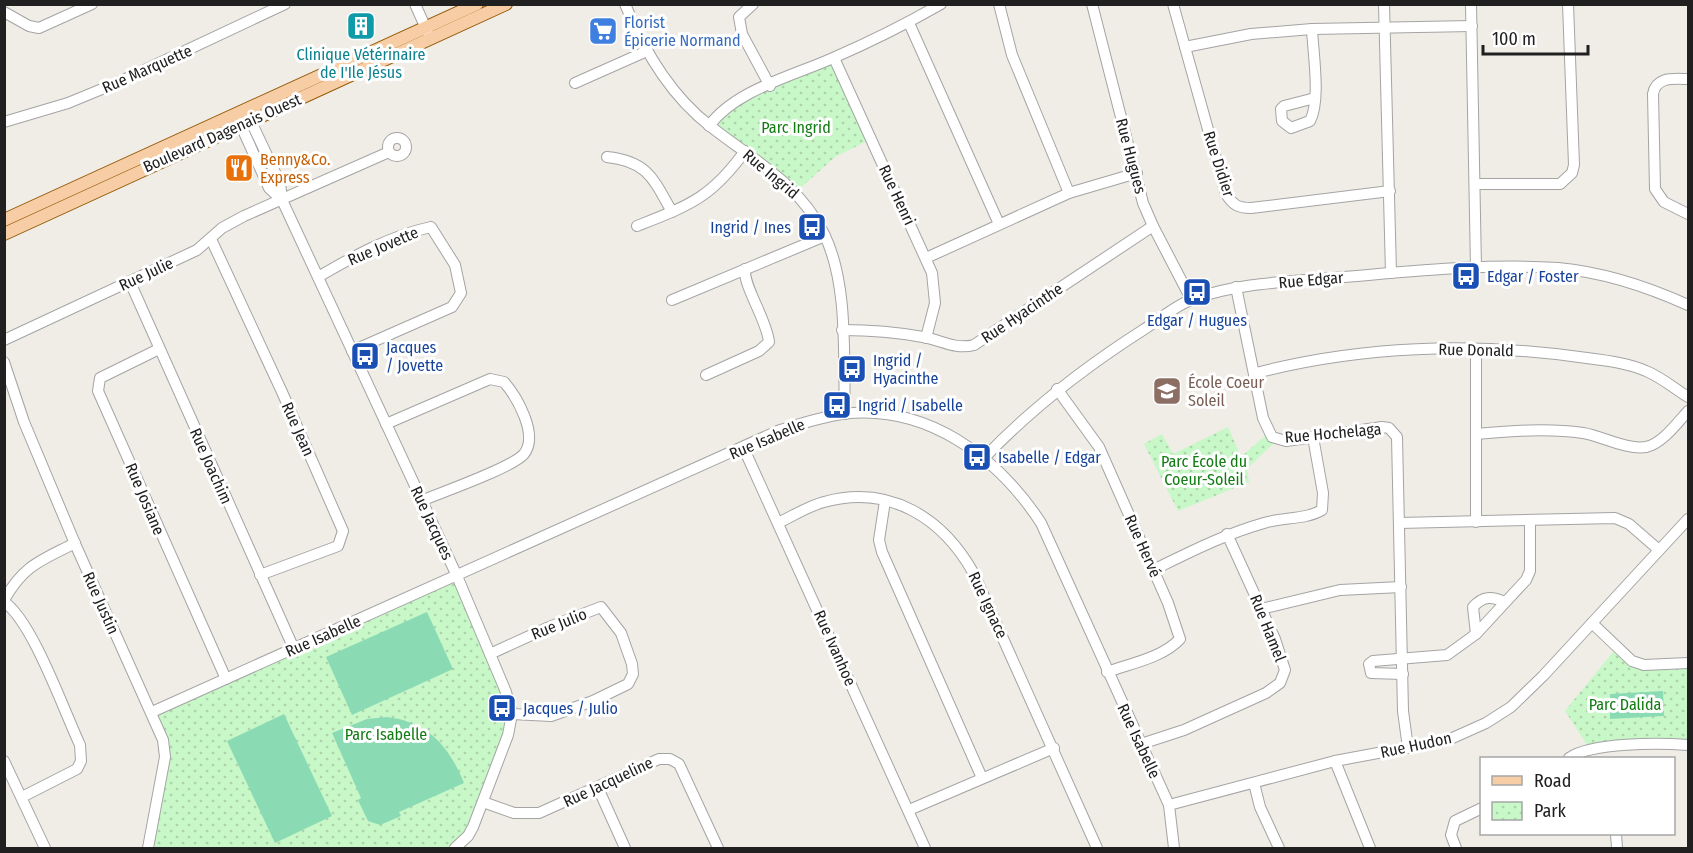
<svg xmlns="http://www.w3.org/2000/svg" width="1693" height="853" font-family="'Fira Sans Condensed',sans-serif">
<defs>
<pattern id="park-dots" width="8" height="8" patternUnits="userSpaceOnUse" patternTransform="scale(1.5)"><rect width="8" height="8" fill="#c8f7c8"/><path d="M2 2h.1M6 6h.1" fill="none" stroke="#acd3ac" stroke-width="1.8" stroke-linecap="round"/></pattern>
</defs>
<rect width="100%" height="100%" fill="#f0ede7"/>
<g fill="url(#park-dots)">
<path d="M829,60L871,139L835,157L797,191L709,126L721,110Z"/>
<path d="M1228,427L1241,457L1268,433L1278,439L1247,469L1249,482L1178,511L1144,444L1162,434L1173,454Z"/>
<path d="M457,576L512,714L483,802L455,848H150L165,756L152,712Z"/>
<path d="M1617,647L1632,661L1688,664V745L1591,751L1565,711Z"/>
</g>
<g fill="#8adbb4">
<path d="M427,612L453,669L352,715L326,657Z"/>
<path d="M1663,691L1664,716L1610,719V694Z"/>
<path d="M284,714L332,816L275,843L227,741Z"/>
<path d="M387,717C428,722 449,746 464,783L399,812L401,816L380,825L368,821L358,800L361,798L332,733L367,719Z"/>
</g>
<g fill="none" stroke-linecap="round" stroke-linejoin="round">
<g stroke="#a4a4a4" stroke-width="12">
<g id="minor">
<path d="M415,4L428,33"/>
<path d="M625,4C644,51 670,95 710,126C753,160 799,183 824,234C849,284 843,359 845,414"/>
<path d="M753,4L739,17L742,34L770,86"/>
<path d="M999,4L1012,55L1069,193"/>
<path d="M1092,4L1143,203L1153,226L1191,299"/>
<path d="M1173,4L1226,194C1233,205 1238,208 1251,208L1390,191"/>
<path d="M1384,4L1391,273"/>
<path d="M1471,4L1476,268"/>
<path d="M4,12L29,26L39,28L92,4"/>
<path d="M909,23L999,224"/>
<path d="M1312,29C1313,53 1321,100 1310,121L1291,128L1282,121L1281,109L1284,106L1315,98"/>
<path d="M1185,47L1251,34L1312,29L1472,26"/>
<path d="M834,58L932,273L935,303L926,338"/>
<path d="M1688,79C1674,79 1656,76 1653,94L1655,189L1664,202L1688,214"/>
<path d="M575,83L647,51"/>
<path d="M248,115L280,183L282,200L457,576L506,692L512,714L508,735L473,827L468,836L455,848"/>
<path d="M238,119L269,188L282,200"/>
<path d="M4,122L68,103L119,82L285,4"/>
<path d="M709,126C735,90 793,76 833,58C870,42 906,24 941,4"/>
<circle cx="397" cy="147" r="9"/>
<path d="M607,157C648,161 654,180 672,212"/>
<path d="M1475,184H1560L1572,173L1574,165L1568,4"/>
<path d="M637,226C690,205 711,198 745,151"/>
<path d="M211,239L282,392L343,531L338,546L260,575"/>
<path d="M926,258L1069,193L1137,173"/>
<path d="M318,277C354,256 390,236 431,227L455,265L461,293L452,307L352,351"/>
<path d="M130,282L294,649"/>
<path d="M1236,287L1263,418L1272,437L1286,441L1382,427L1389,428L1397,437L1403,711L1408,748"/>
<path d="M672,300L825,236"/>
<path d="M842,330C870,330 896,332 923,337C941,340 955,350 974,345L1153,226"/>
<path d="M4,340L197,250L222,228L244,216L389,152"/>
<path d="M159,349L100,378L98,391L226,679"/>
<path d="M1476,349V522"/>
<path d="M4,362L24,422L76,546L163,740L165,757L148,848"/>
<path d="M1256,373C1360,346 1472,342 1579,357C1601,360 1625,362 1646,371C1661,377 1675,389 1688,397"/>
<path d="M706,375L759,351L769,342C767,320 743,286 745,269"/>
<path d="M1057,389L1099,447L1168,603L1180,639C1162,658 1132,663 1107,672"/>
<path d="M386,424L490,379L504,382C517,397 539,435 524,454C512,468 442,492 421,501"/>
<path d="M1476,434C1511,431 1548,428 1583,433C1602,436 1626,450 1646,447C1662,444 1678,422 1688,411"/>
<path d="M744,449L925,848"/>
<path d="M985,457C1033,407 1085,367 1143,330C1159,320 1176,305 1193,299C1238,283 1285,282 1332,278C1406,272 1484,263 1558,268C1603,272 1648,287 1688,305"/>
<path d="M885,501L879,540L882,552L982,778"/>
<path d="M778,523C793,516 808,506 824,502C890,484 943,518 974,574L1097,848"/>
<path d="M1399,523L1615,518L1629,524L1659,550"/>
<path d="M1153,570C1190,552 1225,534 1264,523C1282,517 1305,520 1322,510L1323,493L1313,437"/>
<path d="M4,600C24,565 40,561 75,543"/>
<path d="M4,602C32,620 64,711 80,745L81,761L77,769L22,797"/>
<path d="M1261,609L1340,590L1401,587"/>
<path d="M1592,623L1632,661L1644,665L1688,663"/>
<path d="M1476,634L1473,607C1483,596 1491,596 1505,602"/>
<path d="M490,654L549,627L601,607L621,633L632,664L633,674L628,684L593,701L551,716L512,714"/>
<path d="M1403,674L1371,673L1369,664L1373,661L1447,655L1476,634L1526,580L1530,571V521"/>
<path d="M152,712L780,430C801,424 821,417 842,414C926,403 998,457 1041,523L1169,805L1174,848"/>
<path d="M1141,744L1184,730L1266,693L1280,683L1285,670L1275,639L1227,534"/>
<path d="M1569,758C1592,742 1660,743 1688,745"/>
<path d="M4,761L45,848"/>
<path d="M1335,761L1370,848"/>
<path d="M1254,783L1260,807L1279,848"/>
<path d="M598,788L625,848"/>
<path d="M483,802L514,813H539L659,759H670L679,764L718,848"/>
<path d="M1169,805L1335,761L1448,740L1486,723L1511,707L1543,676L1688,519"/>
<path d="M909,810L1054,748"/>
<path d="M1616,834L1617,848"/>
<path d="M1456,848L1451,835L1455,821L1482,808"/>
</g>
</g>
<g stroke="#955a08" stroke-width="14">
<g id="major">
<path d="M4,220L477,4"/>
<path d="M4,234L506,4"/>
</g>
</g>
<use href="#minor" stroke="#fff" stroke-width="10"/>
<use href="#major" stroke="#f7cda5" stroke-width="12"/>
</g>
<defs>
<g id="building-square" transform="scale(1.5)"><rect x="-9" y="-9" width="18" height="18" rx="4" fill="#0f9aa8" stroke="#fff"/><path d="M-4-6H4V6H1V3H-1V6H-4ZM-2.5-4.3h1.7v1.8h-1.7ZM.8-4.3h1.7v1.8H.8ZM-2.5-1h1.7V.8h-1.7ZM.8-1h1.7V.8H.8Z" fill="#fff"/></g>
<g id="supermarket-square" transform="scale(1.5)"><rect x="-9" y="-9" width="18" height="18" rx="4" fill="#3f7fe0" stroke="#fff"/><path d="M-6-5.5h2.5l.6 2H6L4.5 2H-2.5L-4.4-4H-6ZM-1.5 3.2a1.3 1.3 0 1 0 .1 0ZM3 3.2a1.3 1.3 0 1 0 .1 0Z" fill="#fff"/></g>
<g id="restaurant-square" transform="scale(1.5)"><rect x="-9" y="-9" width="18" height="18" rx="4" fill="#e8710a" stroke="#fff"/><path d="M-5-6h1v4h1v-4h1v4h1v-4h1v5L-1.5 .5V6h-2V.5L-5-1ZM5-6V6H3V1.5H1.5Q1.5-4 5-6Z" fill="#fff"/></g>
<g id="bus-square" transform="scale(1.5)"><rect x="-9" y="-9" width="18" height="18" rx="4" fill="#1a4fb4" stroke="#fff"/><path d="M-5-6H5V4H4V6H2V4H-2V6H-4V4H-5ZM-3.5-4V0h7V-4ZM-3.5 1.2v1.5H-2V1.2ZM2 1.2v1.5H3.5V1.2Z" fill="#fff"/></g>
<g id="school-square" transform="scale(1.5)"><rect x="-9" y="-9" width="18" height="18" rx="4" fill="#8d6e63" stroke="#fff"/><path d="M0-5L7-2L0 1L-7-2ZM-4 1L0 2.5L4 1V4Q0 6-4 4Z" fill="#fff"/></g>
</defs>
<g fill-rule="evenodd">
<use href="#building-square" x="361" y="26"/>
<use href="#supermarket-square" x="603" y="31"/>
<use href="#restaurant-square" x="239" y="168"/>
<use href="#bus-square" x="812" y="227"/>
<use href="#bus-square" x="1466" y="276"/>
<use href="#bus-square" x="1197" y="292"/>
<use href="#bus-square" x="365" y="356"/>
<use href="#bus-square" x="852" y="369"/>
<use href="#school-square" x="1167" y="391"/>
<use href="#bus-square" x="837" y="405"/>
<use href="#bus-square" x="977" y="457"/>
<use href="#bus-square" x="502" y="708"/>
</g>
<g text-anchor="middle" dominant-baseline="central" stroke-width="6" stroke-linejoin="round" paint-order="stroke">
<g font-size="16" fill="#366cbe" stroke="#fff" text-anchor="start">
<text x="624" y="22">Florist<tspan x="624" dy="18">Épicerie Normand</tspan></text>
</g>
<g font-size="16" fill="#0d838f" stroke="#fff">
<text x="361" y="54">Clinique Vétérinaire<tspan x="361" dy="18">de I'Ile Jésus</tspan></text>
</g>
<g font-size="16" fill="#202020" stroke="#fff">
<text transform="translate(147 69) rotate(-24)">Rue Marquette</text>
<text transform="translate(222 133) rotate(-24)">Boulevard Dagenais Ouest</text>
<text transform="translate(1131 156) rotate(75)">Rue Hugues</text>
<text transform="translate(1219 164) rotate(72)">Rue Didier</text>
<text transform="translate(771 174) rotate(40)">Rue Ingrid</text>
<text transform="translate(897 195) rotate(65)">Rue Henri</text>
<text transform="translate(383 246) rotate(-23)">Rue Jovette</text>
<text transform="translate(146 274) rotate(-25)">Rue Julie</text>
<text transform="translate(1311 280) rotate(-5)">Rue Edgar</text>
<text transform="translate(1022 313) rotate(-34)">Rue Hyacinthe</text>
<text transform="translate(1476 350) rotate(1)">Rue Donald</text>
<text transform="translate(298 429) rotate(66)">Rue Jean</text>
<text transform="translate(1333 433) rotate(-5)">Rue Hochelaga</text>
<text transform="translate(767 439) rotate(-23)">Rue Isabelle</text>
<text transform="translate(211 466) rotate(66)">Rue Joachim</text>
<text transform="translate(145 499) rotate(67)">Rue Josiane</text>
<text transform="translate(432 523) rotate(65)">Rue Jacques</text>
<text transform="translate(1143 546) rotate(66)">Rue Hervé</text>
<text transform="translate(101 603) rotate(66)">Rue Justin</text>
<text transform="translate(988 605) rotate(65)">Rue Ignace</text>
<text transform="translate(559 624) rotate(-22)">Rue Julio</text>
<text transform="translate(1268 628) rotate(68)">Rue Hamel</text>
<text transform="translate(323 636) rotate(-24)">Rue Isabelle</text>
<text transform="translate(835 648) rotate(66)">Rue Ivanhoe</text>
<text transform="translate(1139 741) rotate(65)">Rue Isabelle</text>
<text transform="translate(1416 745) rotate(-12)">Rue Hudon</text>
<text transform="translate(608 782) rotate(-25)">Rue Jacqueline</text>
</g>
<g font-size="16" fill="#127b12" stroke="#fff">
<text x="796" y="127">Parc Ingrid</text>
<text x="1204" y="461">Parc École du<tspan x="1204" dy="18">Coeur-Soleil</tspan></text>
<text x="1625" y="704">Parc Dalida</text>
<text x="386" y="734">Parc Isabelle</text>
</g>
<g font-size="16" fill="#c56008" stroke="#fff" text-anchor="start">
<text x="260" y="159">Benny&amp;Co.<tspan x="260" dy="18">Express</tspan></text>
</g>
<g font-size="16" fill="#164399" stroke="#fff" text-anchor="start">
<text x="791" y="227" text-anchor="end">Ingrid / Ines</text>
<text x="1487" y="276">Edgar / Foster</text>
<text x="1197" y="320" text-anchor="middle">Edgar / Hugues</text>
<text x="386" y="347">Jacques<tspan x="386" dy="18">/ Jovette</tspan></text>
<text x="873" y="360">Ingrid /<tspan x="873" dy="18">Hyacinthe</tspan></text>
<text x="858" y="405">Ingrid / Isabelle</text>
<text x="998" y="457">Isabelle / Edgar</text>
<text x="523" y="708">Jacques / Julio</text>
</g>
<g font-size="16" fill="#785e54" stroke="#fff" text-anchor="start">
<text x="1188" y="382">École Coeur<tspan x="1188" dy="18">Soleil</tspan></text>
</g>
</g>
<rect width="1693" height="853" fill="none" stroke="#202020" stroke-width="12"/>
<rect x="1480" y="757" width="195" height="78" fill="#ffffff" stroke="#a6a6a6" stroke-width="1.5"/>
<rect x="1492" y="776" width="30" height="9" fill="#f7cda5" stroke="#a6a6a6" stroke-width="1.5"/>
<text x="1534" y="787" font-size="18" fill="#202020">Road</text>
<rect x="1492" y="802" width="30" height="18" fill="url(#park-dots)" stroke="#a6a6a6" stroke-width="1.5"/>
<text x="1534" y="817" font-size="18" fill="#202020">Park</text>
<path d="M1483 45v9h105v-9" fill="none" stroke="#202020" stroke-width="3"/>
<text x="1492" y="45" font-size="18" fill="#202020" stroke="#ffffff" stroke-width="4.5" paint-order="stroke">100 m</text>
</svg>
